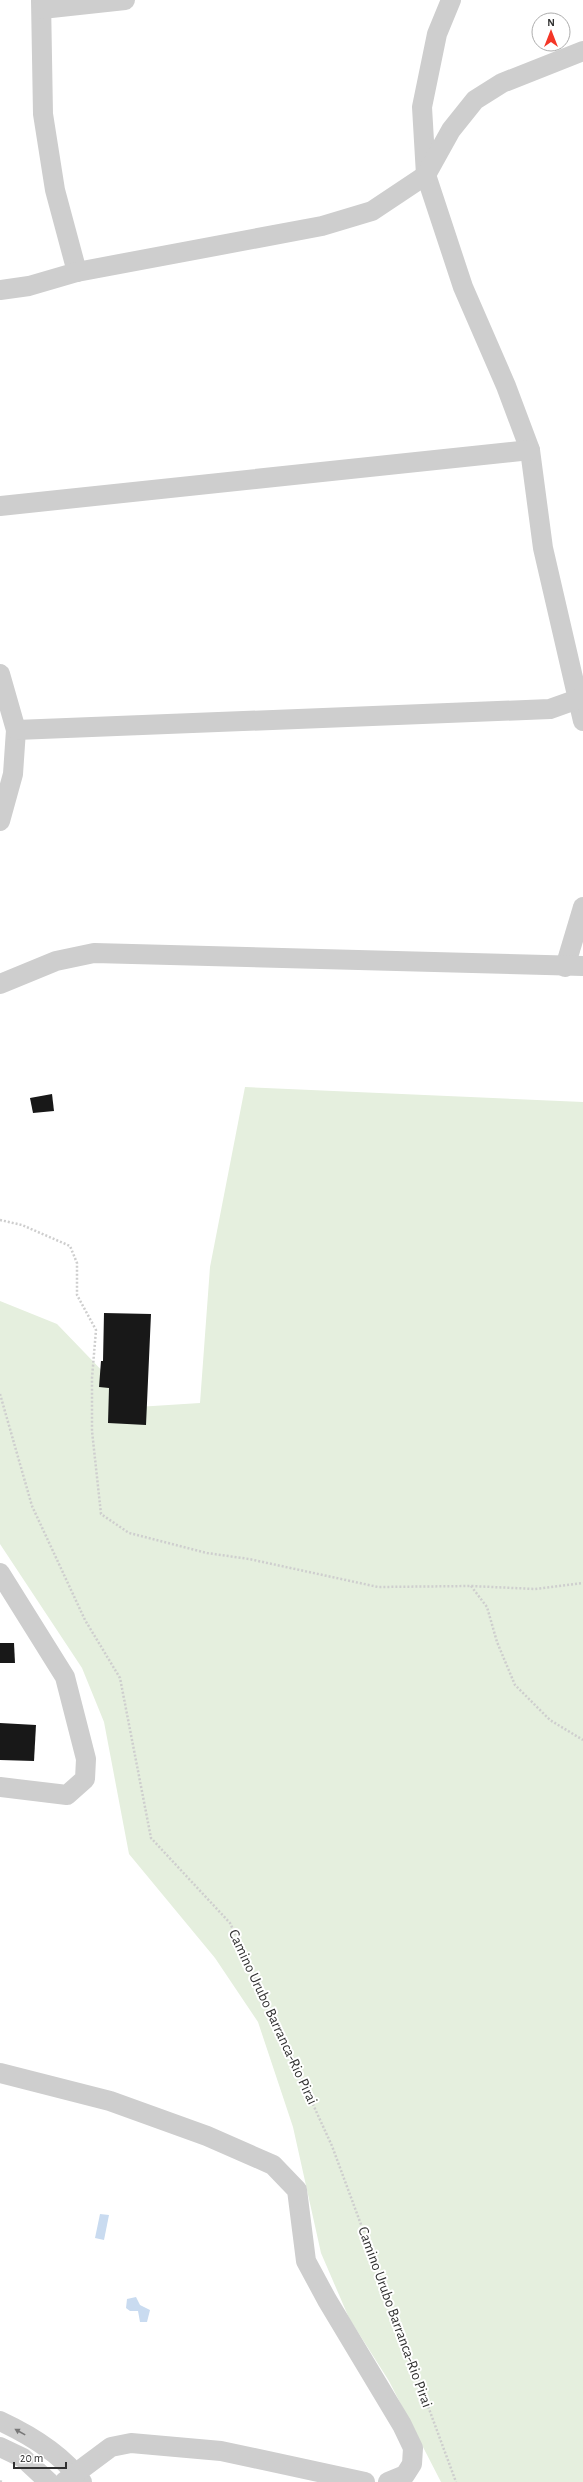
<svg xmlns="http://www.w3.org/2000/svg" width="583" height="2482" font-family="'Alegreya Sans',sans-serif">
<rect width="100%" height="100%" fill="#fff"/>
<path fill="#e5efde" d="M245,1087L583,1102V2482H441L389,2381L349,2318L321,2253L293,2127L258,2022L215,1958L129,1854L104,1722L82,1668L0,1544V1301L57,1324L137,1407L200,1403L210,1267Z"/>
<g fill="#c9dbf0">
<path d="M100,2214L109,2215L104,2240L95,2238Z"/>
<path d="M136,2297L140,2305L150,2310L147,2322H140L138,2311H130L126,2308L127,2299Z"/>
</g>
<g fill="#181818">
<path d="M52,1094L54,1111L33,1113L30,1098Z"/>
<path d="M104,1313L151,1314L146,1425L108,1423L109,1388L99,1387L101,1361H103Z"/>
<path d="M0,1643H14L15,1663H0Z"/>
<path d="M0,1723L36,1725L34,1761L0,1760Z"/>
</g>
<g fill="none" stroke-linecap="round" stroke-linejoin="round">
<g stroke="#cecece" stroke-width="2.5" stroke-dasharray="2 2" stroke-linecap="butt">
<path d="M0,1220L22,1225L70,1246L77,1263V1295L96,1330L92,1378V1431L101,1514L129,1533L207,1553L249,1559L378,1587L471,1586L535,1589L583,1583"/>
<path d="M0,1394L32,1506L85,1620L120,1678L151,1838L230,1923L332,2146L456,2482"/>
<path d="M471,1586L487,1607L497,1642L515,1685L550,1720L583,1740"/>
<path d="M0,2481L2,2482"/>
</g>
<g stroke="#cecece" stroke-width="20">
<path d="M41,0L43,114L55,190L77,272"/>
<path d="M451,0L437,34L422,107L426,175L463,287L506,386L530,450L543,548L583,721"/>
<path d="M42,9L125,0"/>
<path d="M0,290L29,286L77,272L322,226L372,211L426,175L451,130L475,100L502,83L583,51"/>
<path d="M0,506L530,450"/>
<path d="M0,674L16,730L13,774L0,821"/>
<path d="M16,730L550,709L578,699"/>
<path d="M565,967L583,907"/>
<path d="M0,984L56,961L94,953L583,966"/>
<path d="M0,1573L65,1677L86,1759L85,1779L67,1795L0,1787"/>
<path d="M0,2073L110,2101L207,2136L273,2165L297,2190L306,2261L327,2300L402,2425L413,2448L412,2464L405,2475L388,2482"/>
<path d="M0,2421C30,2435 63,2455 82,2482"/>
<path d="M0,2447L23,2458L49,2482"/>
<path d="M64,2482L111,2447L131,2443L221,2451L365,2482"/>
</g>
</g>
<defs><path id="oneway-solid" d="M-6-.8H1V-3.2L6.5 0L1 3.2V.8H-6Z"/></defs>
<use fill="#787878" href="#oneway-solid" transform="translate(20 2432) rotate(-151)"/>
<g text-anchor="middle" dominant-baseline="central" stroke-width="4" stroke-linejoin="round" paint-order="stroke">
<g font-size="15" fill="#313131" stroke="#fff">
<text transform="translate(273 2017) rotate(65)">Camino Urubo Barranca-Rio Pirai</text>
<text transform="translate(395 2317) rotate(70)">Camino Urubo Barranca-Rio Pirai</text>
</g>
</g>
<g transform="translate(551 32)"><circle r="19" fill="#ffffff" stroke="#adadad"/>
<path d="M0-3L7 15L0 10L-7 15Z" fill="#f43627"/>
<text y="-6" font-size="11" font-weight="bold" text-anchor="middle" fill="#313131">N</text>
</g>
<path d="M14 2462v6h52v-6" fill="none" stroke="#313131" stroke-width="2"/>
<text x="20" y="2462" font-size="12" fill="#313131" stroke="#ffffff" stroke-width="3" paint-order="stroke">20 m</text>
</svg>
